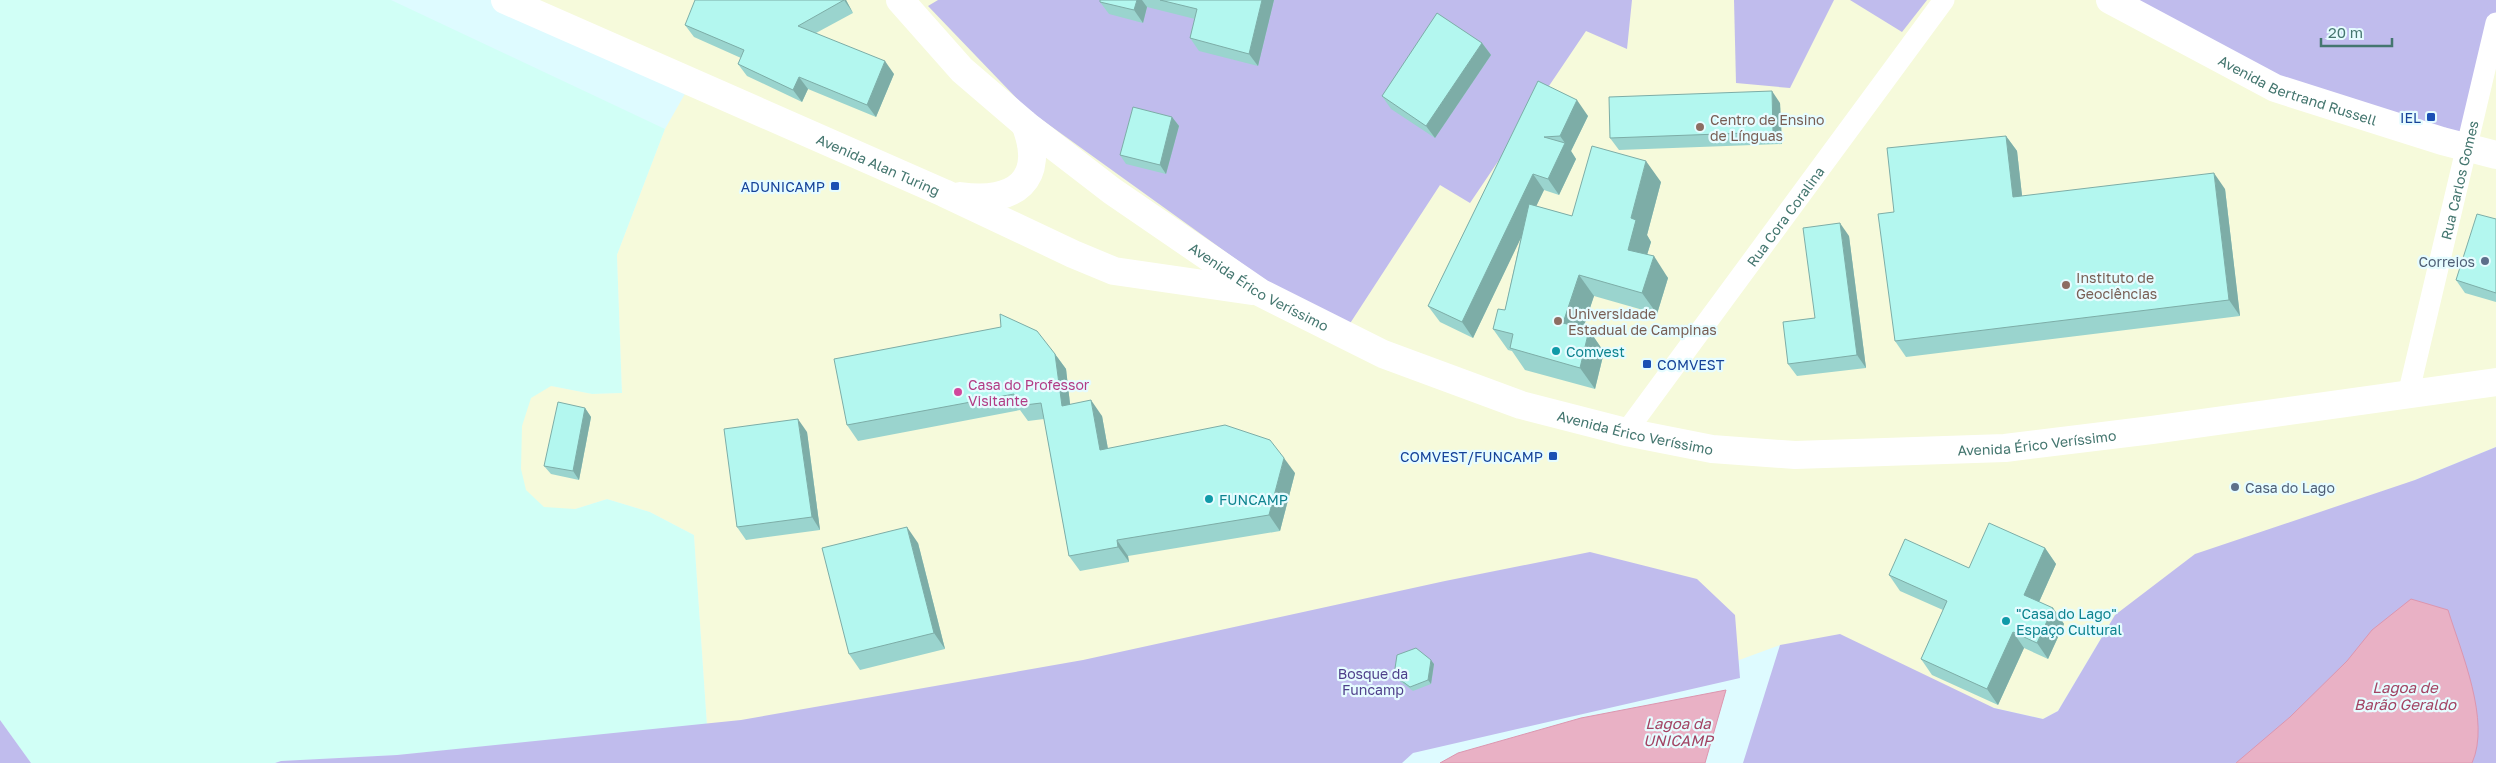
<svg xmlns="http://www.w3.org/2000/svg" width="2496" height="763" font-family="'Golos Text',sans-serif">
<rect width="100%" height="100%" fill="#defbff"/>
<path fill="#d1fff6" d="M0,0H391L665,129L617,255L622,393L592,394L551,386L575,509L607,499L650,512L694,535L707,725L397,755L281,761L275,763H31L0,720Z"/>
<path fill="#f6fadb" d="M505,0H2496V447L2415,480L2115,615L2058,711L2043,719L1994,708L1780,645L1685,680L707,725L694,535L650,512L607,499L575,509L544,507L526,490L521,469L522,426L531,398L551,386L592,394L622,393L617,255L665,129L686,92Z"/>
<g fill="#c0bced">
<path d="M938,0H1632L1627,49L1586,31L1470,203L1440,185L1349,325L1262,278L1027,109L928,6Z"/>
<path d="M1734,0H1834L1790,88L1736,83Z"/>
<path d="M1850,0H1927L1902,32Z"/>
<path d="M2121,0H2496V24L2465,148L2346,111Z"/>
<path d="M2496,447V763H1743L1780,645L1840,634L1994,708L2043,719L2058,711L2115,615L2195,554L2415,480Z"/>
<path d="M1590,552L1697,579L1735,615L1740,678L1413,753L1402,763H275L281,761L397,755L741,720L1083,660L1445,581Z"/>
<path d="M0,720L31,763H0Z"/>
</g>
<g fill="#e9b1c5" stroke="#dc96af">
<path d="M2411,599L2448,610C2461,652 2491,721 2472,763H2236L2290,717L2347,661L2372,630Z"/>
<path d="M1726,690L1705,763H1440L1458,753L1581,718Z"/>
</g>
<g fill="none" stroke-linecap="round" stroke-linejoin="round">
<g stroke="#fff" stroke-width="21">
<path id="s1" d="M2408,395L2496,23"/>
<path id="s2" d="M1626,432L1944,0"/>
</g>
<g stroke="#fff" stroke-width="28">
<path id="s3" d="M505,0L944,193L1073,254L1114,271L1252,291"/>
<path id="s4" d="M900,0L962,70L1025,124L1112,191L1261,293L1383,354L1521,405L1626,432L1712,449L1795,455L2005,448L2152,430L2496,382"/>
<path id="s5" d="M2110,0L2275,88L2442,141L2496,155"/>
<path d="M960,196C1015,204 1047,180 1025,124"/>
</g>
</g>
<g fill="#9ad4ce">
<path d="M846,0L853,13L816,33L894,74L876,117L808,89L802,102L747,76L738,64L741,58L694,37L685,25Z"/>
<path d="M1100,0H1274L1258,66L1199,51L1190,38L1195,19L1147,7L1143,23L1109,14L1100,2Z"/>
<path d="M1482,43L1491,55L1435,138L1391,109L1382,96Z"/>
<path d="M1538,81L1588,116L1571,151L1576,159L1559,195L1544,190L1536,206L1572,216L1661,182L1647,235L1651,242L1647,255L1668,278L1657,314L1594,296L1583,328L1589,330L1604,352L1595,389L1525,370L1512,351L1508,350L1493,329L1505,310L1521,237L1473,338L1440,322L1428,306Z"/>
<path d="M1780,103L1782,144L1619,150L1610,138Z"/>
<path d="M1172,117L1179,126L1166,174L1126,164L1120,155Z"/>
<path d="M2006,136L2017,151L2022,196L2225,189L2240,316L1906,357L1895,341L1894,212Z"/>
<path d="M2496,219V302L2465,293L2456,280Z"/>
<path d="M1849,236L1866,368L1797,376L1788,364L1815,318Z"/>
<path d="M1001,327L1055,354L1066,369L1070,404L1102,416L1108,449L1295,473L1280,531L1128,556L1129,562L1080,571L1069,556L1044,419L1028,421L1020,410L858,441L847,425Z"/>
<path d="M585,408L591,417L579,480L551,474L544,466Z"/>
<path d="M807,432L820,530L746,540L737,527Z"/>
<path d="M918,543L945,649L860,670L849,654Z"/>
<path d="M2045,548L2056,564L2039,602L2053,608L2064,624L2048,659L2024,648L1998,705L1932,675L1921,659L1943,610L1900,591L1889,575L1969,568Z"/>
<path d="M1434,664L1431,684L1413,691L1397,679L1394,675Z"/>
</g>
<g fill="#7dada7">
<path d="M844,0H846L853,13Z"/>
<path d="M1137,0H1142L1147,7L1143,23L1134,10Z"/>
<path d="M1262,0H1274L1258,66L1249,54Z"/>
<path d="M1482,43L1491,55L1435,138L1426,126Z"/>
<path d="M885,61L894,74L876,117L867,105Z"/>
<path d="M799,77L808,89L802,102L793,90Z"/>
<path d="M1772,91L1780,103L1782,144L1773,132Z"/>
<path d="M1577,100L1588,116L1571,151L1576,159L1559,195L1548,179L1565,143L1560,136Z"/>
<path d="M1172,117L1179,126L1166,174L1160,165Z"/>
<path d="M2006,136L2017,151L2024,213L2013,197Z"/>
<path d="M1646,161L1661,182L1647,235L1651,242L1642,271L1628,250L1631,218Z"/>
<path d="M2214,173L2225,189L2240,316L2229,300Z"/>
<path d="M1533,174L1544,190L1473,338L1462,322Z"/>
<path d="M1840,223L1849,236L1866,368L1857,355Z"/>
<path d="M1654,256L1668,278L1657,314L1642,293Z"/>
<path d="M1579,275L1594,296L1578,344L1563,323Z"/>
<path d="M1589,330L1604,352L1595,389L1580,368Z"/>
<path d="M1055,354L1066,369L1072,421L1062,406Z"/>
<path d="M1091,400L1102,416L1111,466L1100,450Z"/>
<path d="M585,408L591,417L579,480L573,471Z"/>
<path d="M798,419L807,432L820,530L812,517Z"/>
<path d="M1284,458L1295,473L1280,531L1269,515Z"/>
<path d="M907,527L918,543L945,649L934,633Z"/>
<path d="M1117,540L1128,556L1129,562L1118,547Z"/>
<path d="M2045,548L2056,564L2035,611L2024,595Z"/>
<path d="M2053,608L2064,624L2048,659L2037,643Z"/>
<path d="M2013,632L2024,648L1998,705L1987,689Z"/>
<path d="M1431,660L1434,664L1431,684L1428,680Z"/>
</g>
<g fill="#b3f7ef" stroke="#7dada7">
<path d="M695,0H844L798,26L885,61L867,105L799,77L793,90L738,64L744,50L685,25Z"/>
<path d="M1100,0H1137L1134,10L1100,2Z"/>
<path d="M1160,0H1262L1249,54L1190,38L1197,9Z"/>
<path d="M1437,13L1482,43L1426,126L1382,96Z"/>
<path d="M1538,81L1577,100L1560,136L1544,137L1565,143L1548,179L1533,174L1462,322L1428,306Z"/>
<path d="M1772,91L1773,132L1610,138L1609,97Z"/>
<path d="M1133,107L1172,117L1160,165L1120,155Z"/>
<path d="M2006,136L2013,197L2214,173L2229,300L1895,341L1878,214L1894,212L1887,148Z"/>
<path d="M1592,146L1646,161L1631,218L1636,220L1628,250L1654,256L1642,293L1579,275L1563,323L1589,330L1580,368L1510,348L1513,334L1493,329L1498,309L1505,310L1529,204L1572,216Z"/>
<path d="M2477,214L2496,219V293L2456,280Z"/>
<path d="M1840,223L1857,355L1788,364L1783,322L1815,318L1803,228Z"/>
<path d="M1000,314L1037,331L1055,354L1062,406L1091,400L1100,450L1225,425L1270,440L1284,458L1269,515L1117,540L1118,547L1069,556L1041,403L1017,406L1014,394L847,425L834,359L1001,327Z"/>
<path d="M558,402L585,408L573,471L544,466Z"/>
<path d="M798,419L812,517L737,527L724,429Z"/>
<path d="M1989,523L2045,548L2024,595L2053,608L2037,643L2013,632L1987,689L1921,659L1947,601L1889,575L1905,539L1969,568Z"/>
<path d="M907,527L934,633L849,654L822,548Z"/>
<path d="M1416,648L1431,660L1428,680L1410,687L1394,675L1397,655Z"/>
</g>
<g fill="#1a4fb4" stroke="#e6fcff" stroke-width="2">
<rect x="2426" y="112" width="10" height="10" rx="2.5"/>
<rect x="830" y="181" width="10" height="10" rx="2.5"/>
<rect x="1642" y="359" width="10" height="10" rx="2.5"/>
<rect x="1548" y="451" width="10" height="10" rx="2.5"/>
</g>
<g fill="#8d6e63" stroke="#e6fcff" stroke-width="2">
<circle cx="1700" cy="127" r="5"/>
<circle cx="2066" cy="285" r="5"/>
<circle cx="1558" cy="321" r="5"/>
</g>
<g fill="#5c6f8a" stroke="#e6fcff" stroke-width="2">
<circle cx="2485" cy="261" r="5"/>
<circle cx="2235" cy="487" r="5"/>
</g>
<g fill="#0f9aa8" stroke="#e6fcff" stroke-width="2">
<circle cx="1556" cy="351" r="5"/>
<circle cx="1209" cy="499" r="5"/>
<circle cx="2006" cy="621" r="5"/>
</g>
<circle fill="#d1479c" stroke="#e6fcff" stroke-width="2" cx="958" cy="392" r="5"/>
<g text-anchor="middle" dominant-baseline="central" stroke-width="4.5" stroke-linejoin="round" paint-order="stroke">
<g font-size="14" fill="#44766f" stroke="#e6fcff">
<text stroke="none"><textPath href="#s5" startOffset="209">Avenida Bertrand Russell</textPath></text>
<text stroke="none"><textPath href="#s3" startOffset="408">Avenida Alan Turing</textPath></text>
<text stroke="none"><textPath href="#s1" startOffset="221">Rua Carlos Gomes</textPath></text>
<text stroke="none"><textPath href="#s2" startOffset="268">Rua Cora Coralina</textPath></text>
<text stroke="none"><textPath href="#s4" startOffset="462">Avenida Érico Veríssimo</textPath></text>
<text stroke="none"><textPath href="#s4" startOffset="868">Avenida Érico Veríssimo</textPath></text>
<text stroke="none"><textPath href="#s4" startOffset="1272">Avenida Érico Veríssimo</textPath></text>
</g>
<g font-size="14" fill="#164399" stroke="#e6fcff" text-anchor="end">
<text x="2421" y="117">IEL</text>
<text x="825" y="186">ADUNICAMP</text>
<text x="1657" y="364" text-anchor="start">COMVEST</text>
<text x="1543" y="456">COMVEST/FUNCAMP</text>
</g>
<g font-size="14" fill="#785e54" stroke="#e6fcff" text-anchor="start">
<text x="1710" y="119">Centro de Ensino<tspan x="1710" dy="16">de Línguas</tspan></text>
<text x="2076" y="277">Instituto de<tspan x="2076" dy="16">Geociências</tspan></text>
<text x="1568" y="313">Universidade<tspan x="1568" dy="16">Estadual de Campinas</tspan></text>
</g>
<g font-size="14" fill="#4e5e75" stroke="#e6fcff" text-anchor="end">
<text x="2475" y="261">Correios</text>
<text x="2245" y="487" text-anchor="start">Casa do Lago</text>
</g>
<g font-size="14" fill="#0d838f" stroke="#e6fcff" text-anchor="start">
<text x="1566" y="351">Comvest</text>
<text x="1219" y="499">FUNCAMP</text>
<text x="2016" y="613">"Casa do Lago"<tspan x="2016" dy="16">Espaço Cultural</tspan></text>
</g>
<g font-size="14" fill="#b23c85" stroke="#e6fcff" text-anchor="start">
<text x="968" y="384">Casa do Professor<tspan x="968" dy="16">Visitante</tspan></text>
</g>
<g font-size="14" fill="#4e3f8a" stroke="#e6fcff">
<text x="1373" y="673">Bosque da<tspan x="1373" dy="16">Funcamp</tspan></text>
</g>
<g font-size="15" font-style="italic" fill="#a24363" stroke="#e6fcff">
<text x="2405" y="687">Lagoa de<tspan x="2405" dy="17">Barão Geraldo</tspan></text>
<text x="1678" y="723">Lagoa da<tspan x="1678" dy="17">UNICAMP</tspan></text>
</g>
</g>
<path d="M2321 38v8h71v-8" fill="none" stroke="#44766f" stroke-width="2.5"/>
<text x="2328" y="38" font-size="15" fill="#44766f" stroke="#e6fcff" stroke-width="4" paint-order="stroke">20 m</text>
</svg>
